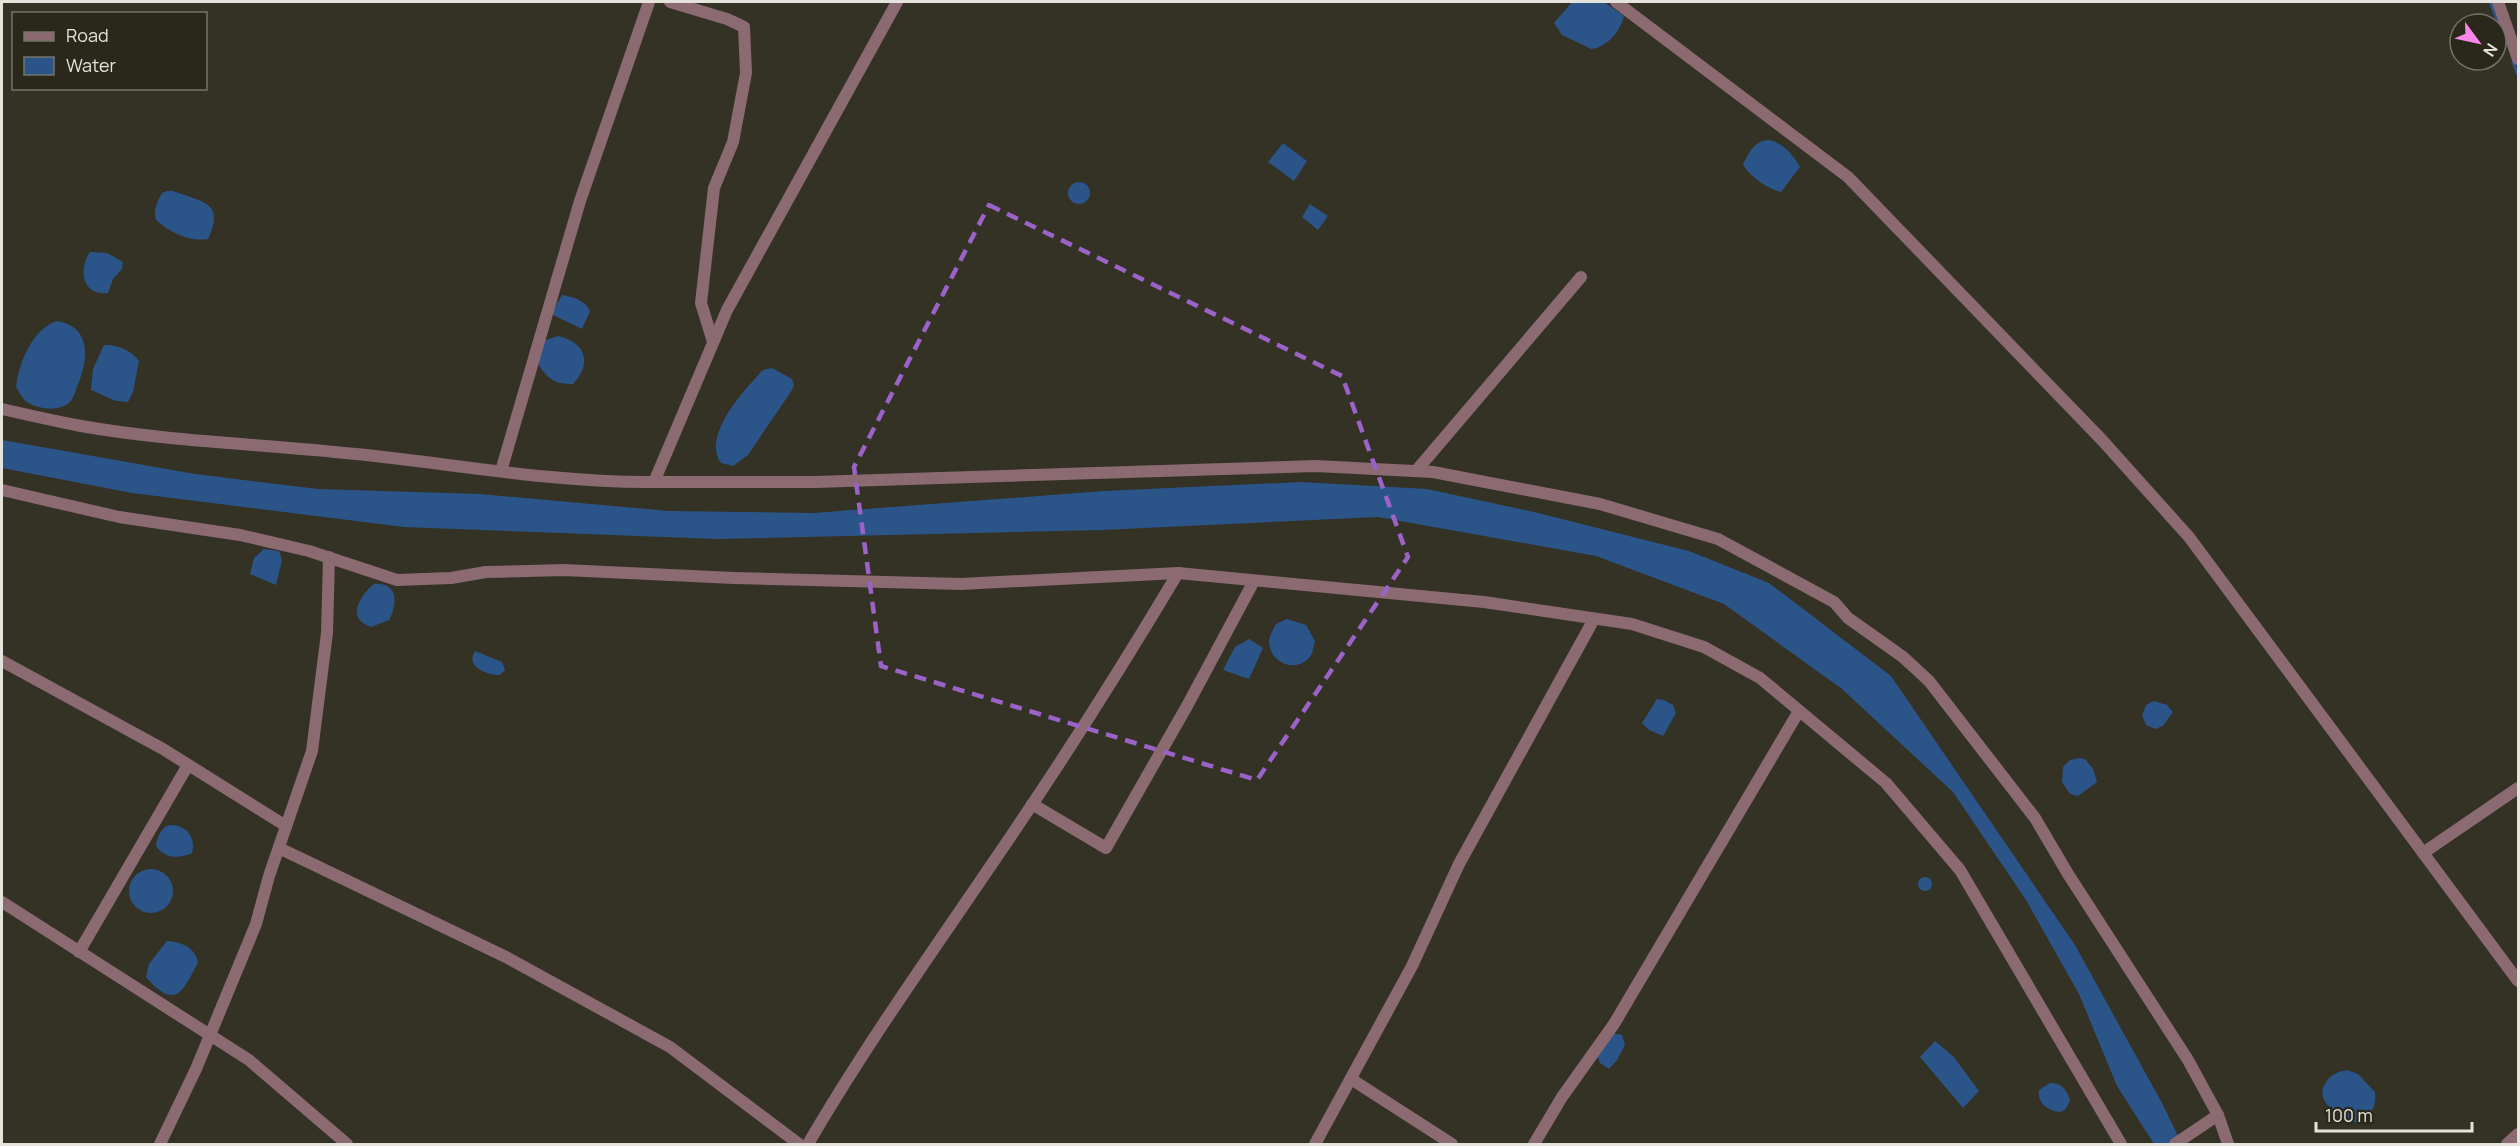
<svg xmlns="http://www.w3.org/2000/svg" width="2520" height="1146" font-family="Manrope,sans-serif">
<rect width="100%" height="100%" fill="#343125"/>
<g fill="#2b5589">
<path d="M1572,2H1604L1624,16C1620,32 1607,47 1591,49L1562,35L1554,23Z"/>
<path d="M1769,140C1783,143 1793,155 1800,167L1781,192C1766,188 1752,178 1743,165C1749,152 1754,141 1769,140Z"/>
<path d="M1283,143L1307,161L1294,181L1268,162Z"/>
<circle cx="1079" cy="193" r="11"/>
<path d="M167,191H173C202,202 226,202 208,239C189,242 169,232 156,220C153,210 157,202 162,193Z"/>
<path d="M1310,204L1328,216L1318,230L1302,217Z"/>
<path d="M90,252L107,253L123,262L122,269L113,279L108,293C82,296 78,269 90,252Z"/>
<path d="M562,295C573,297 585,300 590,311L582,329L551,314Z"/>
<path d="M57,321C89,326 89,355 80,379C77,386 75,395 71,401C61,412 39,410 27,402C23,399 19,392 16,387C19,363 32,329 57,321Z"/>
<path d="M558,336C585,342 593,363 573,384C554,384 548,379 538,364L543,341Z"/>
<path d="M104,345C116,344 133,351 139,361L133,392L128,402L116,401L91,390L93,369Z"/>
<path d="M772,368L792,379L794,385L792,390L748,455L733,466L721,463C701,436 744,390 763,370Z"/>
<path d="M2,440L195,474L318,489L479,494L669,511L813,513L1104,491L1301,482L1427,489L1534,512L1689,551L1769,583L1891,676L2075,945L2162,1103L2182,1144H2154L2117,1086L2079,994L2026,900L1953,792L1842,689L1724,604L1596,556L1378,517L1102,530L717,539L404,527L132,493L2,468Z"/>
<path d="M264,549L279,551L282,560L276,585L250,574L254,558Z"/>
<path d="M374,584C398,582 398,604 389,620L371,627C346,619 359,596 374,584Z"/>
<path d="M1287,619L1306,625L1315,641C1313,647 1313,655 1308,659C1293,673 1270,662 1269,642C1269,636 1273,630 1276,624Z"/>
<path d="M1249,639L1263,648L1249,679L1223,670L1235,647Z"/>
<path d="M475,651L502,662L505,670L500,675C487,675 465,667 475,651Z"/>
<path d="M1657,699L1664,700L1673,705L1676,713L1663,736L1649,730L1642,723Z"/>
<path d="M2154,701L2167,705L2173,712L2163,726L2155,729L2146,725L2142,715L2146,705Z"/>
<path d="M2079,758L2085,759L2093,769L2097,782L2078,796L2070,794L2062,782L2063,767L2070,760Z"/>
<path d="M170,825C187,825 196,838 192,853C179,859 165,859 156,846C157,837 161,827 170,825Z"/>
<circle cx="151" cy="891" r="22"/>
<circle cx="1925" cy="884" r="7"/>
<path d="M167,941C181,942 195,947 198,962C183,992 175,1011 146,977L149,964Z"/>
<path d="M1613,1033L1622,1035L1625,1045L1617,1060L1609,1069L1600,1063L1597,1055Z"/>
<path d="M1935,1041L1953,1056L1979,1091L1963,1108L1920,1057Z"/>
<path d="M2347,1070L2358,1074L2375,1092C2377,1107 2371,1116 2357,1123C2341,1116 2312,1103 2326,1082C2331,1074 2338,1072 2347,1070Z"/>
<path d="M2050,1083C2061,1082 2067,1090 2070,1100L2066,1109L2060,1112C2048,1111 2037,1103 2039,1090Z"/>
</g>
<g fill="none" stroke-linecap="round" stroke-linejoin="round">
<g stroke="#2b5589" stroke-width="3">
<path d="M2490,2L2505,39"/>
<path d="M2513,62L2518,75"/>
</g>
<g stroke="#8b6a72" stroke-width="12">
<path d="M670,2L727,19L744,27L746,73L733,142L714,188L701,303L713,342"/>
<path d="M1616,2L1848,177L2102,440L2189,537L2518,981"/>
<path d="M2498,2L2518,59"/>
<path d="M2,409C28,415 55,421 81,426C172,442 265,444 356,454C455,464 555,483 654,482L727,310L897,2"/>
<path d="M501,471L580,201L649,2"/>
<path d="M1416,471L1581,277"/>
<path d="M654,482H816L1316,466L1433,472L1600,504L1718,539L1834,602L1848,618L1903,657L1929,681L2035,818L2068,874L2188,1060L2218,1115L2228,1144"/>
<path d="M2,490L119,517L240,535L309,551L397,580L451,578L486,572L564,570L734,578L961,584L1178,573L1484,602L1632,624L1704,647L1760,678L1886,783L1960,870L2121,1144"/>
<path d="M2,661L163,749L286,826"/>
<path d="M1032,804L1106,848L1187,706L1254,581"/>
<path d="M279,848L506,957L670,1047L799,1144"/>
<path d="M2423,853L2518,788"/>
<path d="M2,902L249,1060L347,1144"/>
<path d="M79,952L188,765"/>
<path d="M1351,1079L1452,1144"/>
<path d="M160,1144L196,1069L256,924L269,876L312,751L327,633L329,557"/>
<path d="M808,1144C871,1036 945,934 1015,830C1072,746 1126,660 1178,573"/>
<path d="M1315,1144L1412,966L1459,864L1594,619"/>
<path d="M1534,1144L1562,1097L1614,1024L1799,711"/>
<path d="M2175,1144L2218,1115"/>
<path d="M2507,1144L2518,1134"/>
</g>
</g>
<path fill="none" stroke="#9b63c8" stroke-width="4.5" stroke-dasharray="12 8" stroke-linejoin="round" d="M989,205L1342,376L1408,557L1257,780L881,666L854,467Z"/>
<rect width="2520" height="1146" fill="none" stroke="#e5e4dc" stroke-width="6"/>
<rect x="12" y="12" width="195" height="78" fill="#2a271b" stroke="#757368" stroke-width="1.5"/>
<rect x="24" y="32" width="30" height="9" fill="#8b6a72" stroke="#757368" stroke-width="1.5"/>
<text x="66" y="42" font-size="18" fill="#e5e4dc">Road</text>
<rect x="24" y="57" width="30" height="18" fill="#2b5589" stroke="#757368" stroke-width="1.5"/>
<text x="66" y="72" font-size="18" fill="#e5e4dc">Water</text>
<g transform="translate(2478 42) rotate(123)"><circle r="28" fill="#2a271b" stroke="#757368" stroke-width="1.5"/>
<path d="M0-4.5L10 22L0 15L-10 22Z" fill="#f987e8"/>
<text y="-9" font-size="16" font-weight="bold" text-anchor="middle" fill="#e5e4dc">N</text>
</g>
<path d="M2316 1122v9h156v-9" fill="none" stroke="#e5e4dc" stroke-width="3"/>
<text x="2325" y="1122" font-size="18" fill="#e5e4dc" stroke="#2a271b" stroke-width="4.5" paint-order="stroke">100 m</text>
</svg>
